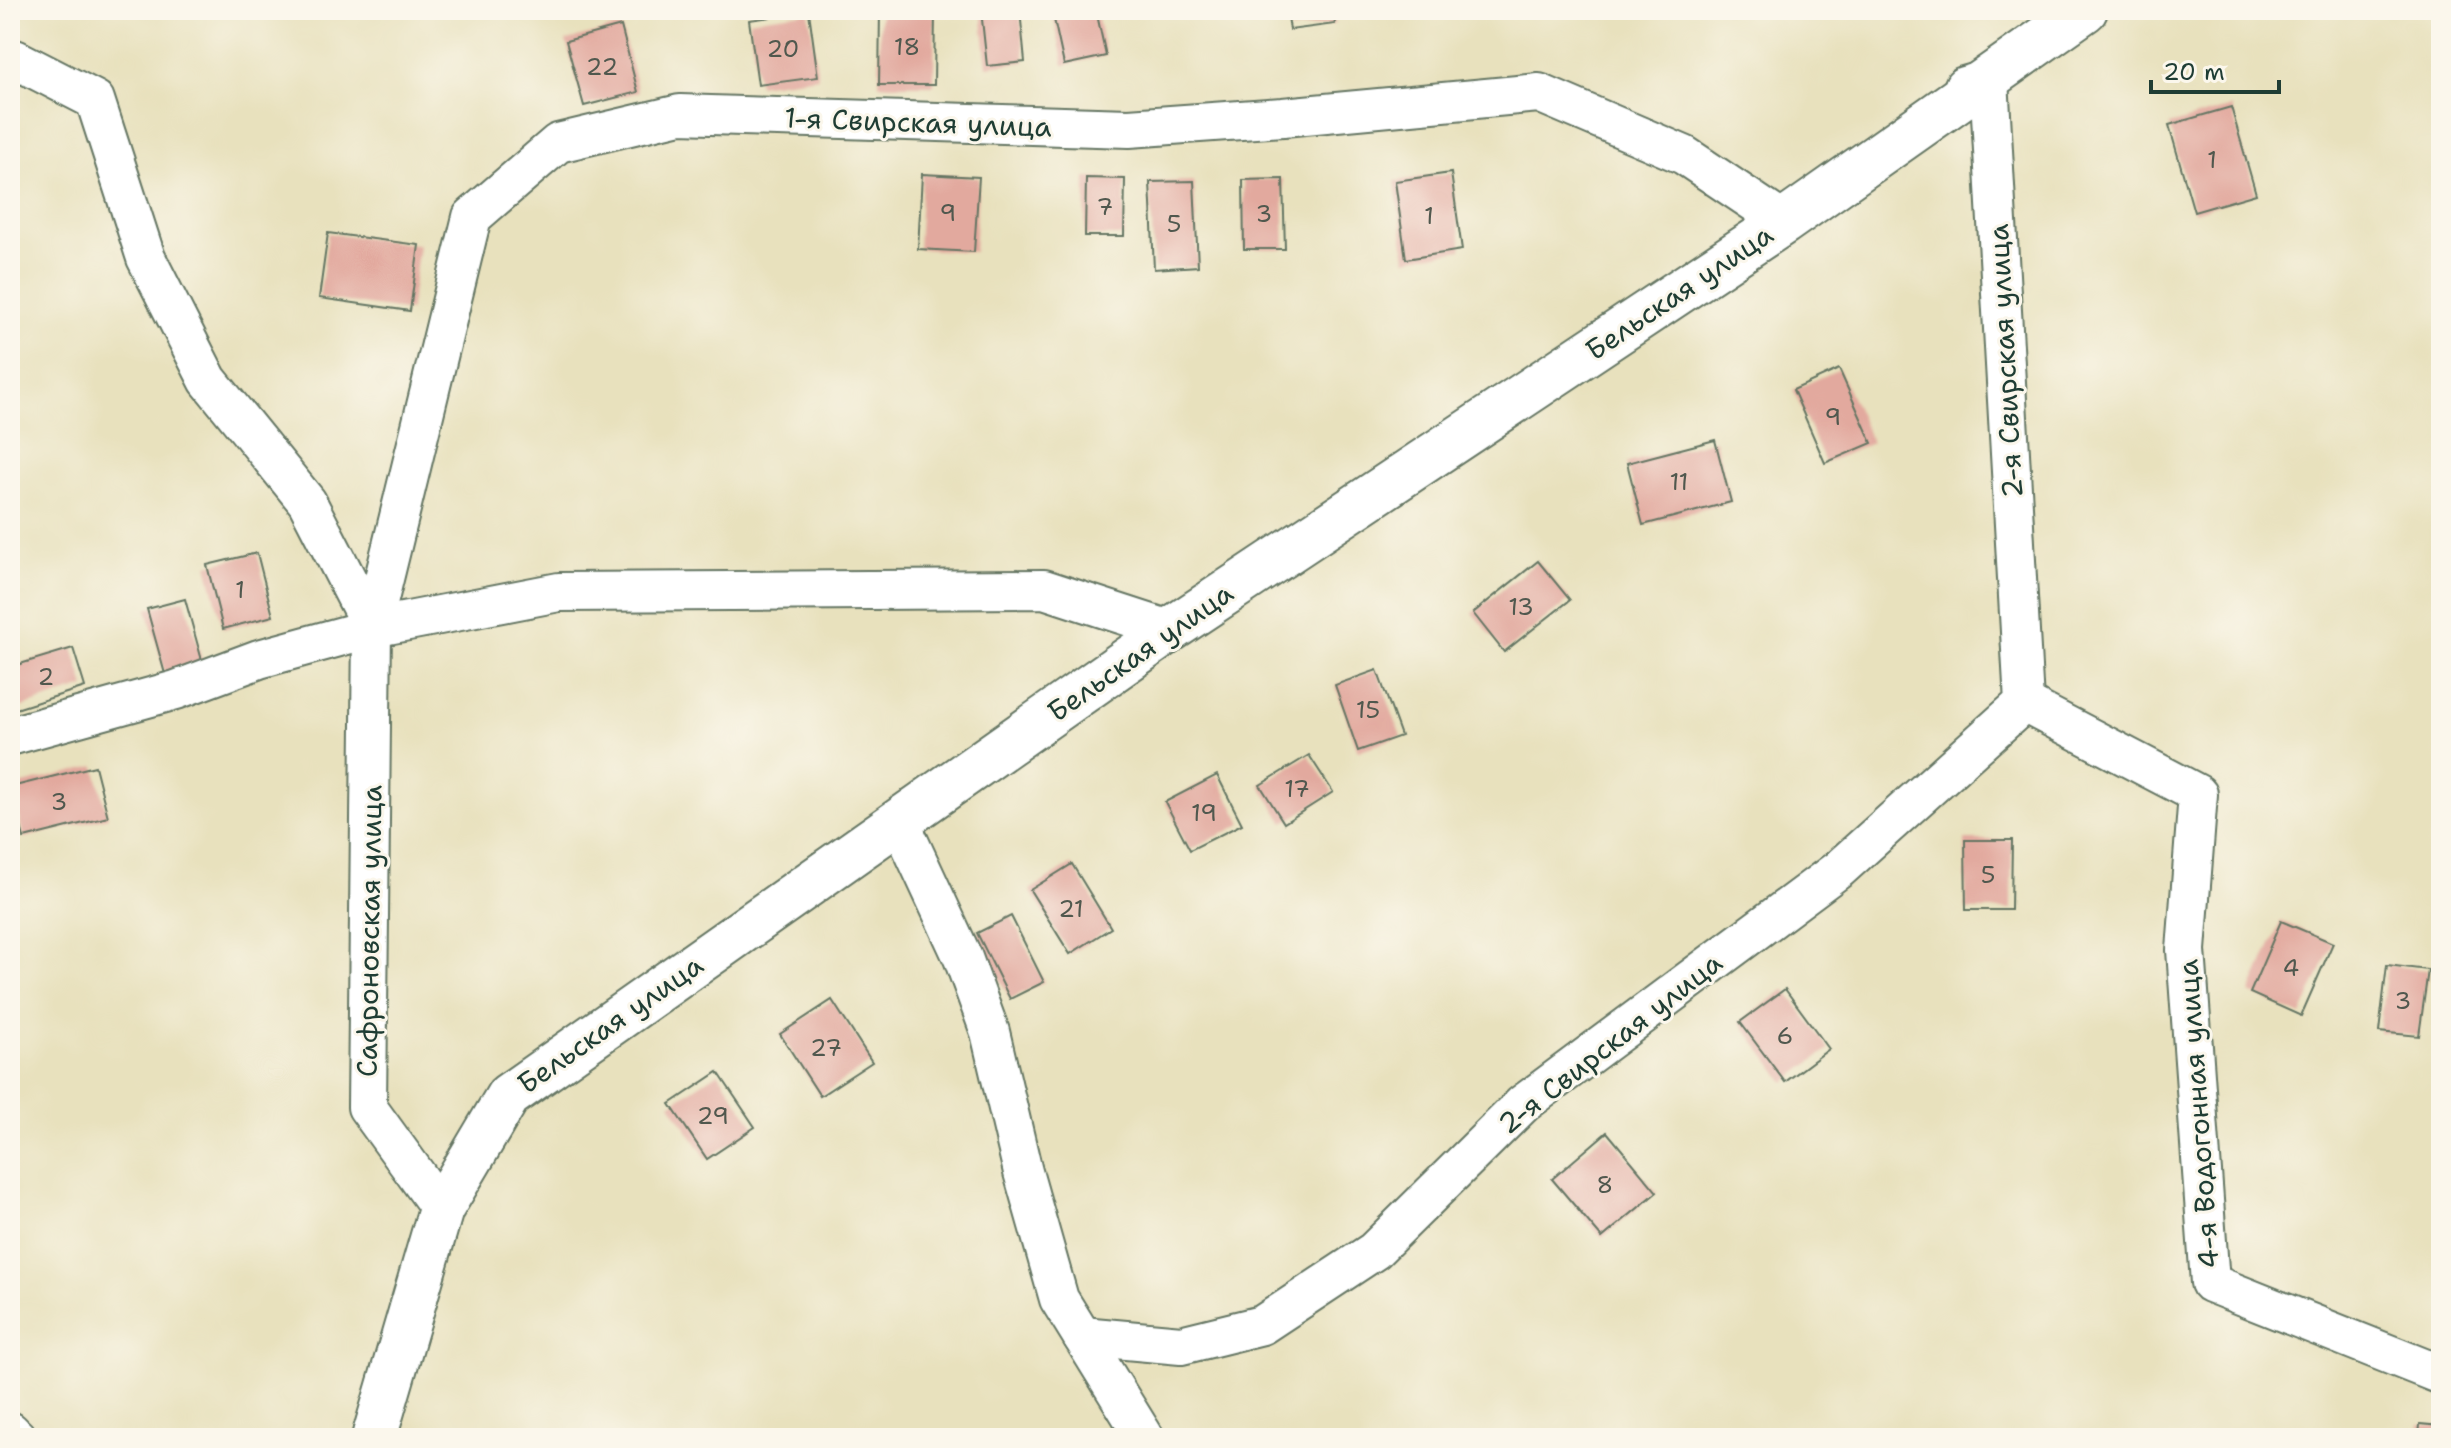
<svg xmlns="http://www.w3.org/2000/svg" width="2451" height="1448" font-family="'Shantell Sans',sans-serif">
<rect width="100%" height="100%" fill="#fbf7ec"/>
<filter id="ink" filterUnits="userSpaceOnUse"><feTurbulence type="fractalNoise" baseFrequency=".0125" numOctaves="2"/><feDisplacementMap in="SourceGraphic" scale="16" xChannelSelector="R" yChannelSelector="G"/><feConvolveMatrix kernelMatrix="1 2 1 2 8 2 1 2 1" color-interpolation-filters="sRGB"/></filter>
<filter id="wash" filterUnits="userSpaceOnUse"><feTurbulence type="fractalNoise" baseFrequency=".006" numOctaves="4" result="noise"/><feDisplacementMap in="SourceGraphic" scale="32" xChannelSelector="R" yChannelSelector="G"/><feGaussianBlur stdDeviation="1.8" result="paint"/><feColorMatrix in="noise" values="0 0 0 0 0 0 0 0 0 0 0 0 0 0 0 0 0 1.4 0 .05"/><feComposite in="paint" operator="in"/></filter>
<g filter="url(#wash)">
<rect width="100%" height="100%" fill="#e8e1bd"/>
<g id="blocks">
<g fill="#e2a99e">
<path d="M880,10H935L934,85H879Z"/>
<path d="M981,10H1020L1025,62L987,66Z"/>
<path d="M1052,10H1096L1106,56L1064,65Z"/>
<path d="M1287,10H1333L1335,24L1290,30Z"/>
<path d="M809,12L818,77L758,85L749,20Z"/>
<path d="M621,26L638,92L584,106L566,41Z"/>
<path d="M2231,107L2256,194L2194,212L2169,125Z"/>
<path d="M12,120L18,166L10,167V121Z"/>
<path d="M1451,173L1462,250L1406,259L1395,181Z"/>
<path d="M922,174L979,177L974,252L918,249Z"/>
<path d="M1086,178L1125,179L1124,236H1085Z"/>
<path d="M1283,179L1285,249H1244L1243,180Z"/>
<path d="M1194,181L1198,266L1154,269L1150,182Z"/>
<path d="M328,233L419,245L410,311L319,298Z"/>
<path d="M1839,369L1872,443L1825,463L1793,390Z"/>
<path d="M1715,440L1731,502L1643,525L1627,463Z"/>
<path d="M257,553L273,616L223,629L207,565Z"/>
<path d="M1538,561L1570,600L1504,652L1473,613Z"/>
<path d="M185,599L203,664L165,674L147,609Z"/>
<path d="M73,648L85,687L16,709L10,692V667Z"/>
<path d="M1377,670L1401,736L1358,751L1335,685Z"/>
<path d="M1309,755L1333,792L1284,823L1260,785Z"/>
<path d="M95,766L108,817L24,838L11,787Z"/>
<path d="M1217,775L1242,824L1190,850L1165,802Z"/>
<path d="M1965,840H2012L2011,910H1966Z"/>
<path d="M1072,864L1111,928L1070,954L1030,890Z"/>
<path d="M1011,916L1044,982L1010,999L977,933Z"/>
<path d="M2281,921L2333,943L2301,1016L2250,993Z"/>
<path d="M2387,965L2428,970L2419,1036L2379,1032Z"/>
<path d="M1785,989L1829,1049L1785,1082L1740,1022Z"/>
<path d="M832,1000L872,1062L820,1096L780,1034Z"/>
<path d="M718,1072L755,1127L707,1159L670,1104Z"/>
<path d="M1607,1132L1657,1192L1602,1238L1552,1179Z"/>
<path d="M2420,1424L2441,1426V1438H2419Z"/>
</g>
</g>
</g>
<g filter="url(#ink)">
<use href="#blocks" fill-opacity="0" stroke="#657664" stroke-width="2"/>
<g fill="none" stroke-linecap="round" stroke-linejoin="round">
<g stroke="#657664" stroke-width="42">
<g id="minor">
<path d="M10,59H15L95,100L146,258L208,380L307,502L372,628L367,1107L441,1209"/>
<path d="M372,628L472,217L558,143L680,114L1129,128L1283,117L1539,93L1684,155L1784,222"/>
<path d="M2024,703L2198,794L2186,950L2210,1283L2441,1375"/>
<path d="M10,736L176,690L259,659L372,628L559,592L1044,589L1170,630"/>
<path d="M899,820L963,958L990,1032L1023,1172L1059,1299L1145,1438"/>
<path d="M1082,1336L1181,1345L1262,1325L1374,1251L1523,1104L1839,869L2024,703L1989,79L1964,86"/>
<path d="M10,1431L17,1438"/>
</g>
</g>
<g stroke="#657664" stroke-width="48">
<path id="tertiary" d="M374,1438L441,1209L508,1096L1170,630L1784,222L2085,10"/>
</g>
<use href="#minor" stroke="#fff" stroke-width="38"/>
<use href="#tertiary" stroke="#fff" stroke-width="44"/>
</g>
</g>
<g text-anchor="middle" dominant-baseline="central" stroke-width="6" stroke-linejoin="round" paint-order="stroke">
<g font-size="24" fill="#50584e">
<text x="907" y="47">18</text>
<text x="783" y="49">20</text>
<text x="602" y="67">22</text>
<text x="2212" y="160">1</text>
<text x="1105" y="207">7</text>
<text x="948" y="213">9</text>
<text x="1264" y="214">3</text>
<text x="1429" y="216">1</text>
<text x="1174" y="224">5</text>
<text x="1833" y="417">9</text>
<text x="1679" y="482">11</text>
<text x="240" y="590">1</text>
<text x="1521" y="607">13</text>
<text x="46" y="677">2</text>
<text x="1368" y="710">15</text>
<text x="1297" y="789">17</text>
<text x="59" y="802">3</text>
<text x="1204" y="813">19</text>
<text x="1988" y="875">5</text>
<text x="1071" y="909">21</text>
<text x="2291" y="968">4</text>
<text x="2403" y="1001">3</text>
<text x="1785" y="1036">6</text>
<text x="826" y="1048">27</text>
<text x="713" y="1116">29</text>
<text x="1605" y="1185">8</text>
</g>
<g font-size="28" fill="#1f3d34" stroke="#fbf7ec">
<text transform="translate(918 122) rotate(2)">1-я Свирская улица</text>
<text transform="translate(1679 292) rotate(-34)">Бельская улица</text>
<text transform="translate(2005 361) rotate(-93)">2-я Свирская улица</text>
<text transform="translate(1140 652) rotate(-35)">Бельская улица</text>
<text transform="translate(369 931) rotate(-89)">Сафроновская улица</text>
<text transform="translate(610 1024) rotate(-35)">Бельская улица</text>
<text transform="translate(1610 1043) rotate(-38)">2-я Свирская улица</text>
<text transform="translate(2198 1114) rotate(-94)">4-я Водогонная улица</text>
</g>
</g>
<rect width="2451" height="1448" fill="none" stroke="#fbf7ec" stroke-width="40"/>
<path d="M2151 80v12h128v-12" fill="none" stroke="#1f3d34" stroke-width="4"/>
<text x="2163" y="80" font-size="24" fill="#1f3d34" stroke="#fbf7ec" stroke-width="6" paint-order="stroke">20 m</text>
</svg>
